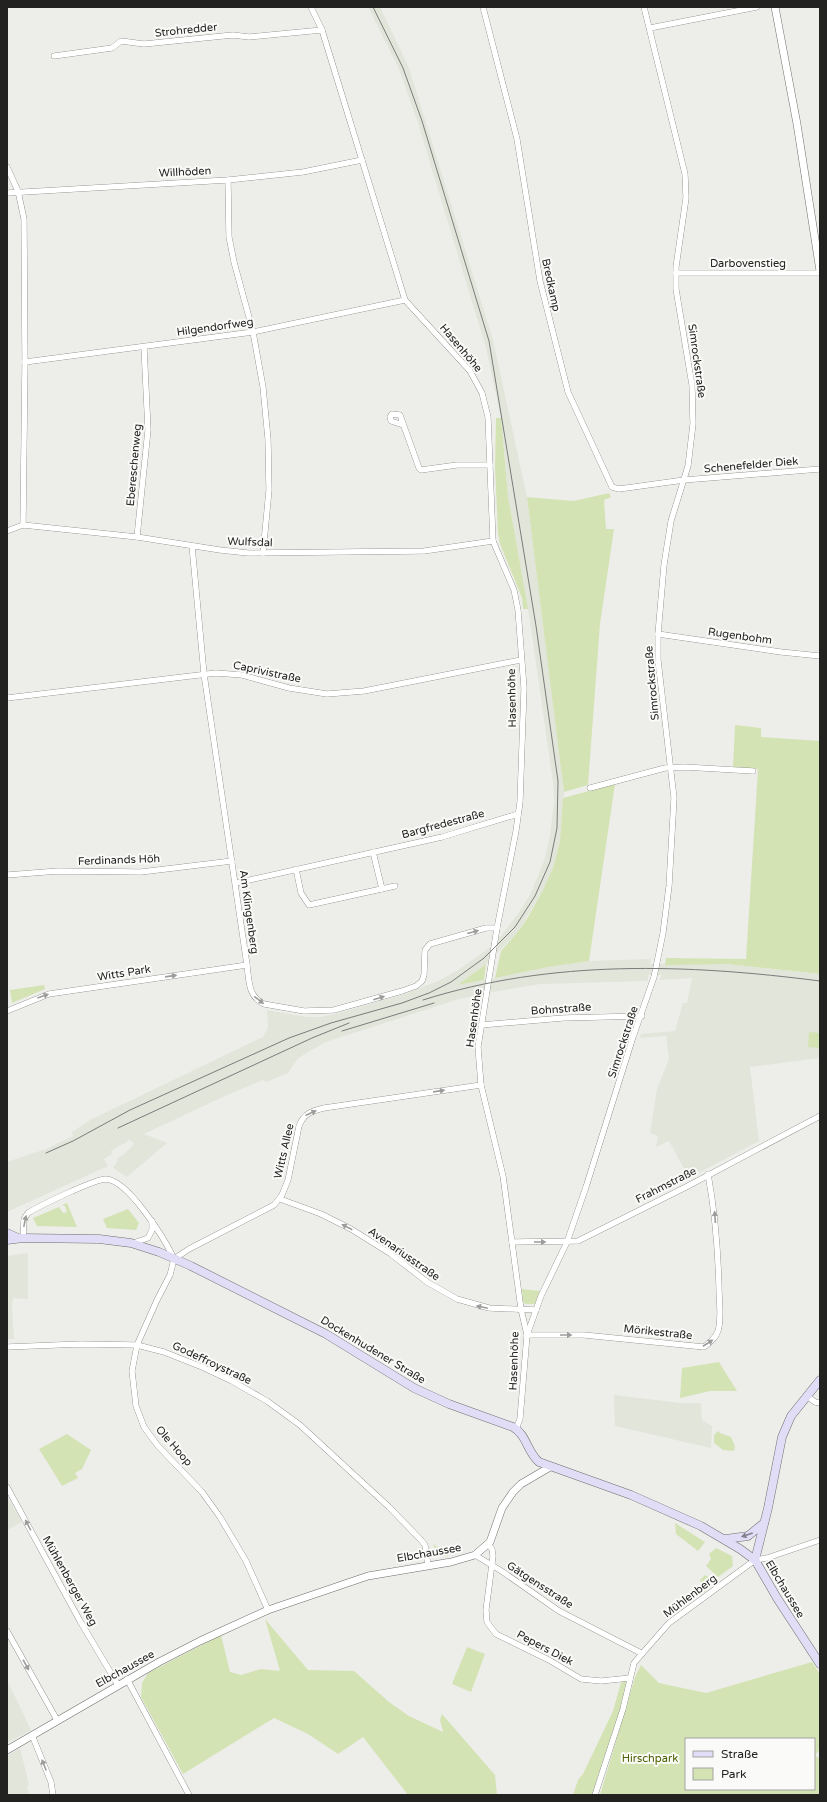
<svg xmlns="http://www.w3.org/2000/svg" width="827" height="1802" font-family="'Varela Round',sans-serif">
<rect width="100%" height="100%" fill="#edeeea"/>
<g fill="#e1e5da">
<path d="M368,7H380L409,68L493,340L527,497L561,766L564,792L560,841L553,868L543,890L517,933L486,964L459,985L548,967L589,961L651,959L650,964H727L820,974V1058L750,1067L759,1141L689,1178L669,1141L656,1147L658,1136L650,1133L657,1089L669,1059L666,1036L640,1038L641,1034L675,1031L683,1003H687L692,978L659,980L662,975H648V981L540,984L493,992L459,999L326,1042L298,1058L288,1073L266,1082L263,1080L227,1095L144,1134L167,1143L127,1177L113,1168L118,1160L117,1158L122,1156L134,1144L130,1140L111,1151L112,1154L104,1159L108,1166L7,1212V1162L46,1149L73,1136L72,1132L92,1119L263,1037L268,1027L267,1010L307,1017H321L339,1013L402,995L438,981L458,970L489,948L502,935L517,915L530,895L544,861L550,836L554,801L553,782L531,628L508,496L501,418L486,348L418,123L399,69Z"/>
<path d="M28,1253V1299L13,1298L12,1306L14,1339H7V1256Z"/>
<path d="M614,1395L681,1403H701L702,1420L712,1426L711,1448L615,1426Z"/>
<path d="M7,1496L22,1522L7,1530Z"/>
<path d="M7,1684H9L31,1730L7,1743Z"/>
<path d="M20,1748L29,1785L27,1786L29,1795H7V1756Z"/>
</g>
<g fill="#d4e3b4" fill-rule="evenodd">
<path d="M496,418H501L508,496L528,609H523L522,598L500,544L498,533L495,467Z"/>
<path d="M609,493L611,497L604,500L606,529H614L600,624L588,785L564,792L527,497L574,501Z"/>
<path d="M735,725L761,728V737L820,741V974L727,964L665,965L666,958L746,959L758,769L733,767Z"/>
<path d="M615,784L589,961L548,967L495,978L501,951L517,933L528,917L543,890L553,868L560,841L563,798Z"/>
<path d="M486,964L484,980L458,985Z"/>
<path d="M44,985L45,989L12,1003L10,990Z"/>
<path d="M809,1032L820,1033V1048L808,1047Z"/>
<path d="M67,1203L77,1227L37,1226L33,1218L59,1207L63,1213L67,1212L65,1206L62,1205Z"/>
<path d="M128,1209L139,1223L136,1230L107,1228L103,1219Z"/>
<path d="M522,1289L540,1291L535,1304H526L523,1302Z"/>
<path d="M719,1362L737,1391H710L680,1398L682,1368Z"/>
<path d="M718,1431L720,1433L731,1437L735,1446L734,1451L723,1450L714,1443V1435Z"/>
<path d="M67,1434L91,1450L82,1469L75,1473L78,1478L62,1486L39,1449Z"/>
<path d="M675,1523L705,1542L698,1551L676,1534Z"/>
<path d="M433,1544L448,1554V1556L438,1555Z"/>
<path d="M716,1548L732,1556L733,1566L718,1577L706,1566L711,1559L709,1554Z"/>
<path d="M705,1575L714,1580L708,1589L699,1596L696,1593L703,1587L700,1580Z"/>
<path d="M265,1619L308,1670L354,1671L389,1702L409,1716L443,1732L440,1720L442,1714L495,1775L497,1795H408L363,1737L338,1754L308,1734L274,1718L183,1774L141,1697L142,1683L148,1673L221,1635L230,1672L241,1675L261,1669L280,1671Z"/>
<path d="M467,1647L485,1654L471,1692L452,1684Z"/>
<path d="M812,1662L820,1674V1749L815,1756L820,1758V1795H600L635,1677L641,1665L659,1683L706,1693ZM686,1739H814V1789H686Z"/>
<path d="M630,1678L595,1795H573L578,1780L583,1774L613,1711L622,1679Z"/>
</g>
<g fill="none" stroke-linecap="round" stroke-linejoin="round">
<g stroke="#6d6e6b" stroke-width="6">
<g id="minor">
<path d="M311,7L322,30L405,300L470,371L482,393L488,417L493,541L514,590L518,610L524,688L520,802L516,831L497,928L478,1047L481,1085L503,1176L521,1309L527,1335L520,1419L516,1429"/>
<path d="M483,7L517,139L540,281L568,392L612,487L619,489L684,480L820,469"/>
<path d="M650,28L757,7"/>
<path d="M54,56L112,48L121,41L144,44L233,35L249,37L322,30"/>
<path d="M7,167L18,191L24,219L25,362L23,525"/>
<path d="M228,180L229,237L234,262L253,332L263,387L268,439L269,490L263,553"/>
<path d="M7,193L228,180L303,172L362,160"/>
<path d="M676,273H820"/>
<path d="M25,362L253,332L405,300"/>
<path d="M403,425L391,421L390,417L392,414L400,415L419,468L421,470L457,465H490"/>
<path d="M7,531L23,525L137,537L220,550L248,553L424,551L493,541"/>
<path d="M137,537L148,430L144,347"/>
<path d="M192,546L204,674L247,965C249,980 248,997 264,1004L304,1011L334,1010L402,991L416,986L422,981L424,975L425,950L430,944L486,928H497"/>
<path d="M658,634L781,652L820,656"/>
<path d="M7,698L216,673L242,675L289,688L327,694L364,691L521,660"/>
<path d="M590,788L665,768L684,767L753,771"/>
<path d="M373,852L382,889"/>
<path d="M296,869L301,893L309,905L395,886"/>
<path d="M7,875L58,871L141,872L232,861"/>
<path d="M236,883L442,837L518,814"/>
<path d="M7,1011L49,994L247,965"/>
<path d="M481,1025L563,1018L642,1016"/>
<path d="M280,1199L321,1214L351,1229L391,1254L427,1282L457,1299L489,1308L536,1310"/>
<path d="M23,1238L24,1219L28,1213C39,1206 95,1179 106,1179C128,1180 165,1239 174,1259"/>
<path d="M512,1242L578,1241L686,1187L820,1116"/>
<path d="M133,1243L148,1238L152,1230V1221"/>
<path d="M174,1259L170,1275L157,1300L137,1345L132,1371L136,1406L144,1427L158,1446L202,1492L220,1517L246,1561L268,1610"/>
<path d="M174,1259L189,1249L274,1205L282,1195L288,1180L299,1126C304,1113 312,1111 324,1108L481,1085"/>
<path d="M527,1335L541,1296L567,1242L586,1187L633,1037L654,977L663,933L669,886L674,798L658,660V634L664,565L671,521L688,466L693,424L692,385L676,289V267L686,198L685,174L644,7"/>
<path d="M527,1335H584L704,1347C710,1342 715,1339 718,1331C722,1318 719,1302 719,1288C718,1250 715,1212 708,1174"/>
<path d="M7,1347L81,1344L137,1345L164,1352L202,1367L232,1381L267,1401L300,1425L389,1507L421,1540L425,1545L428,1566"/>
<path d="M807,1396L815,1402L820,1403"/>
<path d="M7,1487L80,1621L118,1685"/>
<path d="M488,1544L492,1549L493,1556L486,1610L487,1622L496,1634L549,1660L581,1679L601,1681L630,1678"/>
<path d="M475,1555L503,1572L559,1611L641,1653"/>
<path d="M7,1631L57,1720"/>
<path d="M127,1679L189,1795"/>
<path d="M32,1735L51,1782L53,1795"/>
<path d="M595,1795L623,1709L634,1663L669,1623L755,1560L767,1558L820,1540"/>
</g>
</g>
<g stroke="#6d6e6b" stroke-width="8">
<g id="tertiary">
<path d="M775,7L797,124L820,271"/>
<path d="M7,1750L159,1662L200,1641L268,1610L368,1576L451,1562L475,1555L490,1542L502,1508L513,1492L521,1484L550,1467"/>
</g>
</g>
<g stroke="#6d6e6b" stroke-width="9">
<g id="secondary">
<path d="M7,1233L18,1238"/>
<path d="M7,1240L23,1238L99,1239L131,1243L159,1252L191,1266L326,1334L414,1388L449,1404L513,1427C527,1435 527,1452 539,1462L631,1495L701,1526L740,1549L755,1560L777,1598L820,1664"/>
<path d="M726,1539L748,1536L764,1523"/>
<path d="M755,1560L768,1508L782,1437L791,1416L820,1380"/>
</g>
</g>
<use href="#minor" stroke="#fff" stroke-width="5.5"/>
<use href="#tertiary" stroke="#fff" stroke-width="7"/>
<use href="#secondary" stroke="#e1ddf7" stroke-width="8"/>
<g stroke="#7b7c7a" stroke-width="1">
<path d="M423,1000C552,959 688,964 820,981"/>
<path d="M342,1031L434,1003"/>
<path d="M118,1128L312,1038L349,1023"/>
<path d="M46,1153L73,1141L130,1110L289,1038L331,1023L402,1003L429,993L451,982L484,958L515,927L535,896L550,862L557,828L558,781L536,626L489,341L422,121L403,68L373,7"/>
</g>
</g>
<defs><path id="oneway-solid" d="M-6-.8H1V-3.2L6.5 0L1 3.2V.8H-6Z"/></defs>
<g fill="#9c9c9b">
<use href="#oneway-solid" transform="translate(473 932) rotate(-15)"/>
<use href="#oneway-solid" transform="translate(171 976) rotate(-8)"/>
<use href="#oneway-solid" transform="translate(43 996) rotate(-19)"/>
<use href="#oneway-solid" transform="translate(379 998) rotate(-17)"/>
<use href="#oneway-solid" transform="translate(259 1000) rotate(37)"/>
<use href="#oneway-solid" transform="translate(439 1091) rotate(-8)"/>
<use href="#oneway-solid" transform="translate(311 1113) rotate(-24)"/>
<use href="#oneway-solid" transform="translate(715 1217) rotate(-94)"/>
<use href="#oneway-solid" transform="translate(25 1221) rotate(-78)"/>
<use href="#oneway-solid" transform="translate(347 1227) rotate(-152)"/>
<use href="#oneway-solid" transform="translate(540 1242)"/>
<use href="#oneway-solid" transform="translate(482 1307) rotate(-168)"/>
<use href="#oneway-solid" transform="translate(566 1335)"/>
<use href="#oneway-solid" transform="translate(708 1343) rotate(-33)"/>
<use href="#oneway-solid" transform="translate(28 1525) rotate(-118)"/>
<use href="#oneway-solid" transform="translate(26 1665) rotate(61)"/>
<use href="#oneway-solid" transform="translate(44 1765) rotate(-112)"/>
</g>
<use fill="#82808c" href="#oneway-solid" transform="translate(747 1535) rotate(161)"/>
<g text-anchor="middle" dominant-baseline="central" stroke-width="4" stroke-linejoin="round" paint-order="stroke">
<g font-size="11" fill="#222221" stroke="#fafbf8">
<text transform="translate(186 30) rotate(-6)">Strohredder</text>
<text transform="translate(185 172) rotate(-3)">Willhöden</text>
<text x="748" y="263">Darbovenstieg</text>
<text transform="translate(551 285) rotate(78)">Bredkamp</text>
<text transform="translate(215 327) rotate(-8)">Hilgendorfweg</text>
<text transform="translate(461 348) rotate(50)">Hasenhöhe</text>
<text transform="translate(697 361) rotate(82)">Simrockstraße</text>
<text transform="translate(134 465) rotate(-85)">Ebereschenweg</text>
<text transform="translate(751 465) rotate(-5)">Schenefelder Diek</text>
<text transform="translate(250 542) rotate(2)">Wulfsdal</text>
<text transform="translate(740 636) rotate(8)">Rugenbohm</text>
<text transform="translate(267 672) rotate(12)">Caprivistraße</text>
<text transform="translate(652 683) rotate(-95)">Simrockstraße</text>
<text transform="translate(512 698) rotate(-91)">Hasenhöhe</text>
<text transform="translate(443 824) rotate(-15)">Bargfredestraße</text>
<text transform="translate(119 860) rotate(-2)">Ferdinands Höh</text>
<text transform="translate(249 912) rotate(82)">Am Klingenberg</text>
<text transform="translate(124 973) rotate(-9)">Witts Park</text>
<text transform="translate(561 1009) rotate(-4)">Bohnstraße</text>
<text transform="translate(474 1018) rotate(-82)">Hasenhöhe</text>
<text transform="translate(623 1042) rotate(-72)">Simrockstraße</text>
<text transform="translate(284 1151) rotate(-77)">Witts Allee</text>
<text transform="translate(666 1185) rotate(-27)">Frahmstraße</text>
<text transform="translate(404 1254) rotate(35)">Avenariusstraße</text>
<text transform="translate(658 1332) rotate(6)">Mörikestraße</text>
<text transform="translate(373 1350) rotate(31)">Dockenhudener Straße</text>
<text transform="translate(514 1361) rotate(-88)">Hasenhöhe</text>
<text transform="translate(212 1363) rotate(25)">Godeffroystraße</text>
<text transform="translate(174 1446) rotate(49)">Ole Hoop</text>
<text transform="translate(429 1553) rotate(-10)">Elbchaussee</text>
<text transform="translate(70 1581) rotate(61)">Mühlenberger Weg</text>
<text transform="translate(540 1585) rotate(33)">Gätgensstraße</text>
<text transform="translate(785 1589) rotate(59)">Elbchaussee</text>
<text transform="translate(690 1596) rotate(-37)">Mühlenberg</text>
<text transform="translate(545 1648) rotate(28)">Pepers Diek</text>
<text transform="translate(125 1669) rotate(-29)">Elbchaussee</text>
</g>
<g font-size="11" fill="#4d6001" stroke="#fafbf8">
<text x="650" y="1758">Hirschpark</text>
</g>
</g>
<rect width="827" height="1802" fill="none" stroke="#222221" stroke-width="16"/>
<rect x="685" y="1738" width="130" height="52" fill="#fafbf8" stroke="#a4a4a2"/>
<rect x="693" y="1751" width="20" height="6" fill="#e1ddf7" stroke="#a4a4a2"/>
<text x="721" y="1758" font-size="12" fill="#222221">Straße</text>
<rect x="693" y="1768" width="20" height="12" fill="#d4e3b4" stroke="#a4a4a2"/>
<text x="721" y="1778" font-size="12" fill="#222221">Park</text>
</svg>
